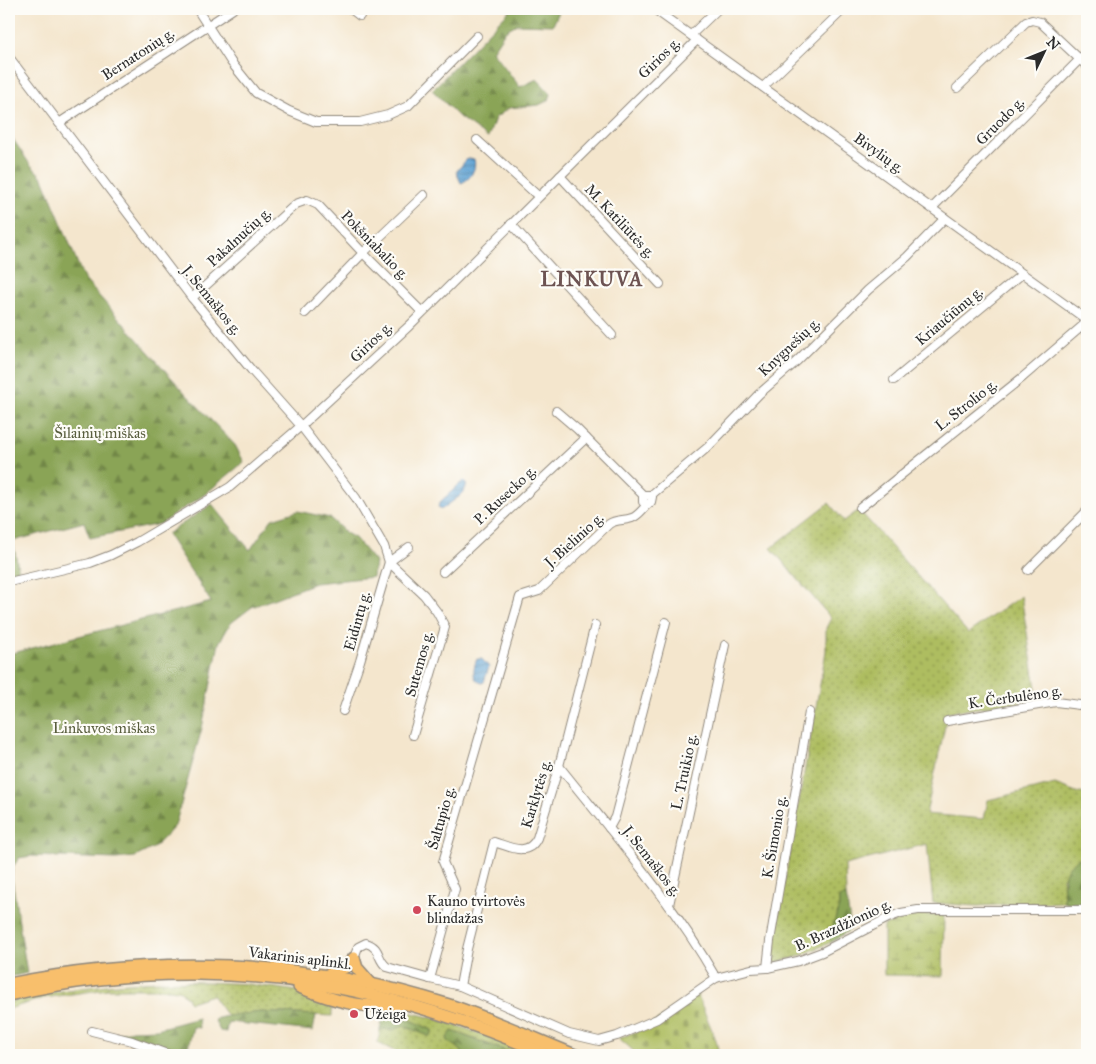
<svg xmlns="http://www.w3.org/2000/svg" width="1096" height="1064" font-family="'IM FELL Great Primer',serif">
<defs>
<pattern id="grass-dots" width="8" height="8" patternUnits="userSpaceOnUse" patternTransform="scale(1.25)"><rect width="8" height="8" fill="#aebd60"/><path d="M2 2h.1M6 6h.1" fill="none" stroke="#8e9a4f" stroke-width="1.8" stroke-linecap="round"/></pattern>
<pattern id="forest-firs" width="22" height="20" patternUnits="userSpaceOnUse" patternTransform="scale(1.25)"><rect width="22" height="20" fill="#8aa456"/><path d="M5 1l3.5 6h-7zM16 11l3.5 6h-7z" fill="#718647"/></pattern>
<pattern id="wetland-marsh" width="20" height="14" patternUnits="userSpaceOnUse" patternTransform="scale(1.25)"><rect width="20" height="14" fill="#aebd60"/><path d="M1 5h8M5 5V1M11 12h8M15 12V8" fill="none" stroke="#8e9a4f"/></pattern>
<pattern id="cemetery-stones" width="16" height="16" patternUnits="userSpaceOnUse" patternTransform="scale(1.25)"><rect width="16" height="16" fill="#aebd60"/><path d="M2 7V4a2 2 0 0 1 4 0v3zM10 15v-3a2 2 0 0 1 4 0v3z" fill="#8e9a4f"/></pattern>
<pattern id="water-rules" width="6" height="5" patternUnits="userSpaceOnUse" patternTransform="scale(1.25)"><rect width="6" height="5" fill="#5fa2d3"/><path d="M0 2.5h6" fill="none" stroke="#4f84ab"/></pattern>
</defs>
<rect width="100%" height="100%" fill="#fdfcf7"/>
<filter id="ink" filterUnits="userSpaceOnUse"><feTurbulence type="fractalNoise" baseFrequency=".02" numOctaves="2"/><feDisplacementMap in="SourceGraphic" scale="10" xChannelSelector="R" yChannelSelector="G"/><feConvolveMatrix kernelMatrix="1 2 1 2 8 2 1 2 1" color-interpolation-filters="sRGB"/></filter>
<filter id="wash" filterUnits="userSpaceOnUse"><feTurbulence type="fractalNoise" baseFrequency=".0096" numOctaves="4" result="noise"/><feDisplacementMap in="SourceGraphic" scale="20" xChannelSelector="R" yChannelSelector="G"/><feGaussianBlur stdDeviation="1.12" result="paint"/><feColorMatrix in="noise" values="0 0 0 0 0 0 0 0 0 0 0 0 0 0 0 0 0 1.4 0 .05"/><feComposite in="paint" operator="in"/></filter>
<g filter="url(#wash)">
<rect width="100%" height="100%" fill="#f4e6cd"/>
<g fill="url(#grass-dots)" stroke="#6c7446">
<path d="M829,503L844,521L859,510L968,633L1021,596L1038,700L948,712L926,814L984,819L988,800L1055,784L1079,793L1087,794V858L1083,857L1063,877L1064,902L977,906L933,903L927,844L845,865L846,895L839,899V907L829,939L832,942L797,957L774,963L771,957L826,651V628L831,618L771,548Z"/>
<path d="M158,981L205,982L247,984L304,992L317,997L332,1008V1016L261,1012L227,1016L212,995L190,1002L181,991L171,989H108L44,998L12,1008L9,1011V1002C58,989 107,984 158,981Z"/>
<path d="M389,1008C439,1017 487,1035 533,1055H518L452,1031L448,1041L459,1048L464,1055H403L378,1043L380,1030L404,1026L429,1036L432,1030L398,1014L383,1017L385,1010Z"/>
</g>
<g fill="url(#forest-firs)" stroke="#5a6840">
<path d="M511,9H557L559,12L553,25L517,24L506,30L492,51L520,87L537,79L551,94L549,100L539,105L509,108L495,118L488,138L459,117L432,90Z"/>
<path d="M9,133L29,163L43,178L84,279L186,394L235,445L244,462L204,495L160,524L90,538L84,522L13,541L19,573L9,575Z"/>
<path d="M212,504L250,550L272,519L298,511L330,518L346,533L355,538L375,562L373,577L315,583L252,607L231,623L219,643L202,728L175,826L155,847L135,857L116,859L31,856L19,858L13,867L12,878L27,973L9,977V654L211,602L167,534Z"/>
<path d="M1083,857L1087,858V904L1064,902C1064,882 1060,866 1083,857Z"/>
<path d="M846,895L851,929L832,942L829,939L839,907V898Z"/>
<path d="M261,1012L316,1015L313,1031L228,1022L226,1032L220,1031L214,1019L227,1016Z"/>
<path d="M398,1014L432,1030L431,1035L429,1036L404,1026L390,1031L386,1029L380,1030L383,1017Z"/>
<path d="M198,1018L199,1028L193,1027L186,1055H175L160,1047L119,1033L132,1030L157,1029Z"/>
<path d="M452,1031L514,1054L518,1055H464L459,1048L448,1041L447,1038Z"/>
</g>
<path fill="url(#wetland-marsh)" stroke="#6c7446" d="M927,914H944L943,976L884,975V926L906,917Z"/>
<path fill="url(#cemetery-stones)" stroke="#6c7446" d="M697,994L716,1040L719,1055H638L619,1038C651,1027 670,1013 697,994Z"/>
<g fill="url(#water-rules)" stroke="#45667f">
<path d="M467,159H474C477,169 470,180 461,183L456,172Z"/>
<path d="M463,481L467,484L464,492L460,496L442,509L438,507L440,502Z"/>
<path d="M477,659H482L489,667L484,682L482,683C471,680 473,668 477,659Z"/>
</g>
</g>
<g filter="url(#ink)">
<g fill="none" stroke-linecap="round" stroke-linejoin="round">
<g stroke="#90887c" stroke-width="10">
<g id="minor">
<path d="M197,9L231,62L256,93L289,111L316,122H360L388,115L408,106L477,36"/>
<path d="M351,9L360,16"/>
<path d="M654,9L1087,320"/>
<path d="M691,35L718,9"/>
<path d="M9,57L192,298L253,372L301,426L356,498L384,546L389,562L424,595L437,612L445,627L413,735"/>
<path d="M763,87L844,9"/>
<path d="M957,88L1026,22L1032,20L1040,22L1087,66"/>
<path d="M59,123L233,9"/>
<path d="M477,140L538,196"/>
<path d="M560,176L660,284"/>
<path d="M932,208L1087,52"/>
<path d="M511,224L612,335"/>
<path d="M192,298L296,204L307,200L318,205L363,253L422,312"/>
<path d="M305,313L363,253L424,195"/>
<path d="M894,380L1022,274"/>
<path d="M556,411L577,429L644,496"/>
<path d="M650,496L708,447L759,394L797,361L868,290L907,257L945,218"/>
<path d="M860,508L1023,377L1087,322"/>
<path d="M1028,570L1087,511"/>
<path d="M443,572L586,438"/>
<path d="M9,582L90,563L111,555L137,542L230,487L301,426L409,326L697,40"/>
<path d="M343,711L360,661L389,562L409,547"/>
<path d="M947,721L1056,702L1087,706"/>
<path d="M559,766C614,835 672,901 716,978"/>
<path d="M609,828L615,817L666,622"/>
<path d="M669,905L725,645"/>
<path d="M354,958L358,947L366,943C382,948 376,959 387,967L430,979L455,889L443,862L520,597L539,591L609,524C616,519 624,521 632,518C640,515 644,506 651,502L652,497L649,495H645L643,497V502L646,504"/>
<path d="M767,968L770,941L809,712"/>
<path d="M430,979L460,986L569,1034L599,1041L617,1036L657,1019L716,978L751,969L767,968L798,961L822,952L888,918L901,913L918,910H1087"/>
<path d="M460,986L467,949L494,842C510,847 528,857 537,838L559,766L595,625"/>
<path d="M92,1031L132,1041L170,1055"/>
</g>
</g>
<g stroke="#90887c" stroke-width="14">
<g id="highway">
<path d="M354,958L357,968L372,985"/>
<path d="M327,975L346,967L354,958"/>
<path d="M9,984C155,954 306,959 449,1005C492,1019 533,1038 575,1055"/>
<path d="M299,987C331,1000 365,1010 400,1005"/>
<path d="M9,995C130,966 263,967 384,998C441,1012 495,1032 548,1055"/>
</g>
</g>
<use href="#minor" stroke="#fff" stroke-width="8"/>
<use href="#highway" stroke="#f8bf6c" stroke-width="11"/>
</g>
</g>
<g fill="#d1495b" stroke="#fdfcf7" stroke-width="2">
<circle cx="417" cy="910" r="5"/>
<circle cx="354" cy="1014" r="5"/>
</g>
<g text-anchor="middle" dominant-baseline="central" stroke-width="4.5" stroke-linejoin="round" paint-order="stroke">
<g font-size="15" fill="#2b2b2b" stroke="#fdfcf7">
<text transform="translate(138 54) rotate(-33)">Bernatonių g.</text>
<text transform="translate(659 58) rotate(-44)">Girios g.</text>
<text transform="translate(1000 121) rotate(-45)">Gruodo g.</text>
<text transform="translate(879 153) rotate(36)">Bivylių g.</text>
<text transform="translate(620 221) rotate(47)">M. Katiliūtės g.</text>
<text transform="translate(239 237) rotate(-42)">Pakalnučių g.</text>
<text transform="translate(375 245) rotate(46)">Pokšniabalio g.</text>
<text transform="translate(212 300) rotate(51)">J. Semaškos g.</text>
<text transform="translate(949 316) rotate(-40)">Kriaučiūnų g.</text>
<text transform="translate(371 342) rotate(-43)">Girios g.</text>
<text transform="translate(789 347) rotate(-43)">Knygnešių g.</text>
<text transform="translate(966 405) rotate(-38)">L. Strolio g.</text>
<text transform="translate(505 495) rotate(-43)">P. Rusecko g.</text>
<text transform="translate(574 540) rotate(-42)">J. Bielinio g.</text>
<text transform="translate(357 621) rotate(-74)">Eidintų g.</text>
<text transform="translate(419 664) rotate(-74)">Sutemos g.</text>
<text transform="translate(1015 697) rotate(-8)">K. Čerbulėno g.</text>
<text transform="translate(684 772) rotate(-78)">L. Truikio g.</text>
<text transform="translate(536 794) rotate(-73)">Karklytės g.</text>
<text transform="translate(441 818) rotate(-74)">Šaltupio g.</text>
<text transform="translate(774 837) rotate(-80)">K. Šimonio g.</text>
<text transform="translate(652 861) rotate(52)">J. Semaškos g.</text>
<text transform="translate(843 925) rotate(-25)">B. Brazdžionio g.</text>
<text transform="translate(300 958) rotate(7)">Vakarinis aplinkl.</text>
</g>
<g font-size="15" fill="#595e3e" stroke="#fdfcf7">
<text x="100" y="433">Šilainių miškas</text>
<text x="104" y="728">Linkuvos miškas</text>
</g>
<g font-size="15" fill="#2b2b2b" stroke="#fdfcf7" text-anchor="start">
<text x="427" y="901">Kauno tvirtovės<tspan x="427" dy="17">blindažas</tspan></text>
<text x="364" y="1014">Užeiga</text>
</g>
<g font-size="20" font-weight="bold" letter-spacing="1" fill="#6d5352" stroke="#fdfcf7">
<text x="592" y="279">LINKUVA</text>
</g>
</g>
<rect width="1096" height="1064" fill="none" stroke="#fdfcf7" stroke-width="30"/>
<g transform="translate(1044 52) rotate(47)" stroke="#fdfcf7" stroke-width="4" paint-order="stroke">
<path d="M0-4L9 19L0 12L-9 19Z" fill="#2b2b2b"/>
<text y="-8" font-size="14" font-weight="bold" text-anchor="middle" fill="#2b2b2b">N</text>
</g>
</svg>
